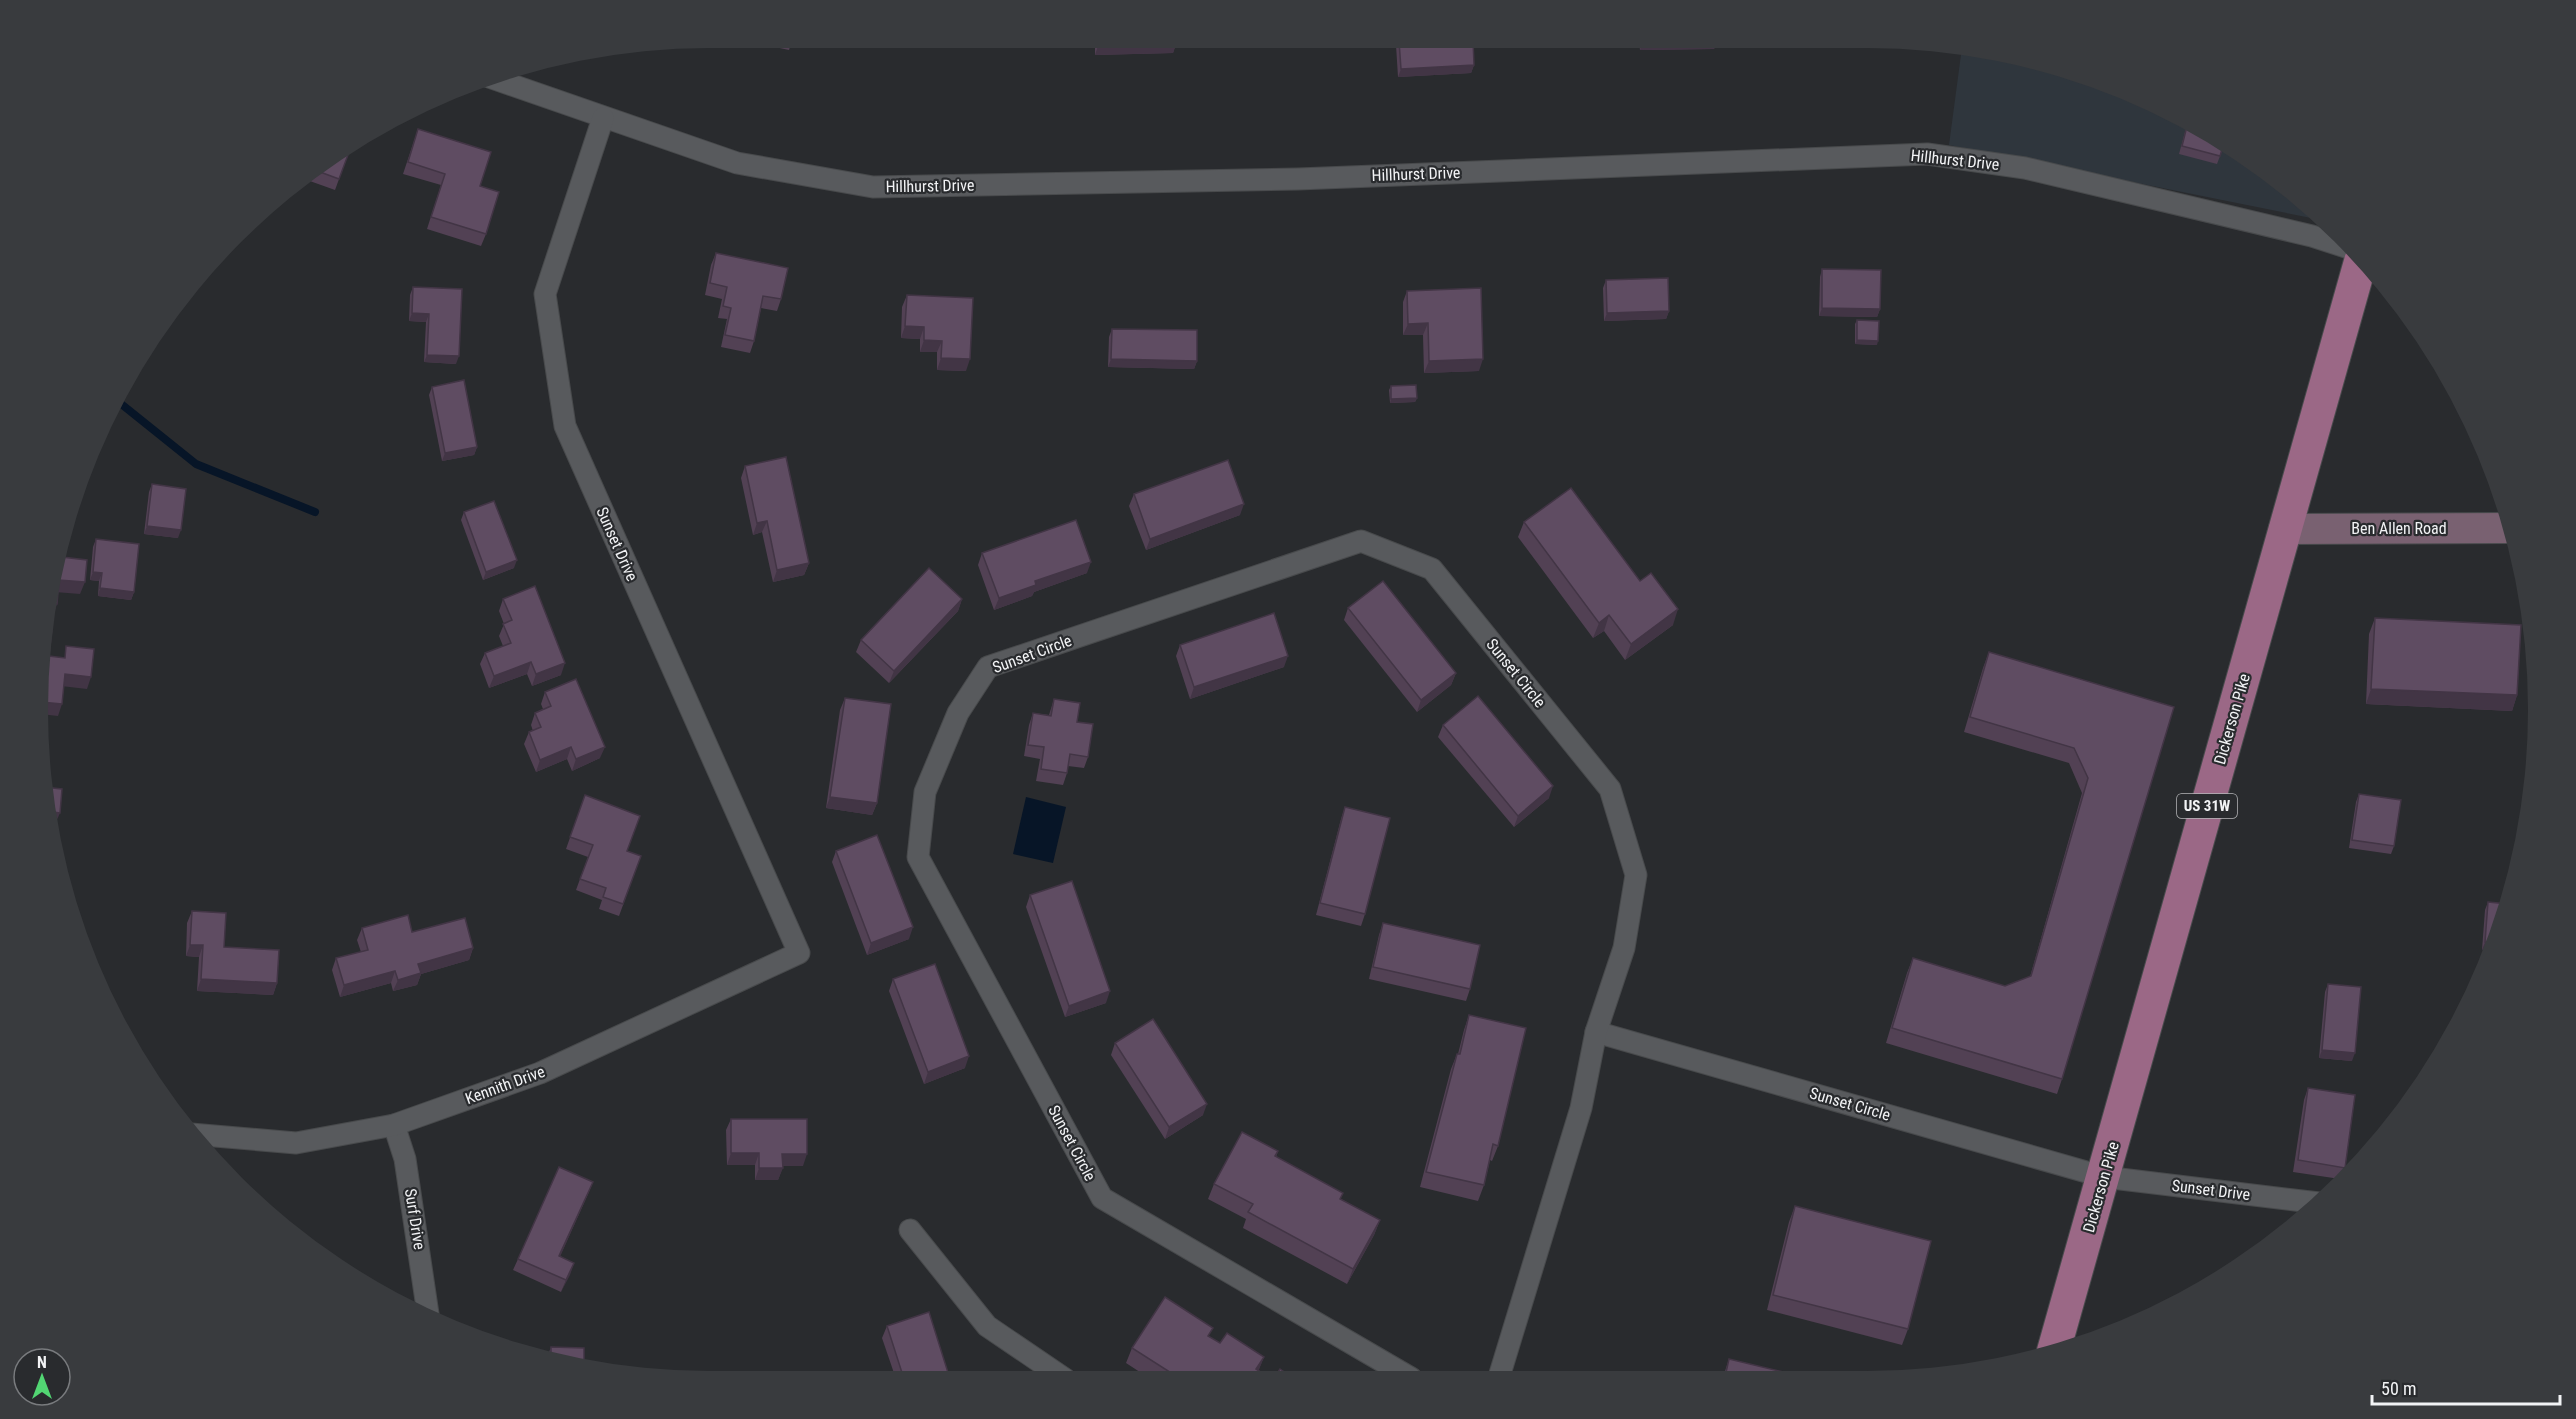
<svg xmlns="http://www.w3.org/2000/svg" width="2576" height="1419" font-family="'Roboto Condensed',sans-serif">
<rect width="100%" height="100%" fill="#292b2e"/>
<path fill="#2f363d" d="M1962,47L2041,60L2203,128L2310,204L2326,221L1949,145Z"/>
<path fill="#071527" d="M1026,797L1066,807L1053,863L1013,854Z"/>
<g fill="none" stroke-linecap="round" stroke-linejoin="round">
<path stroke="#071527" stroke-width="8" d="M115,399L196,464L315,512"/>
<g stroke="#484a4c" stroke-width="23">
<g id="street">
<path d="M486,76L737,163L873,187L1298,179L1927,154L2025,168L2312,236L2352,249"/>
<path d="M1596,1032L2104,1177L2319,1203"/>
<path d="M394,1125L405,1159L428,1314"/>
<path d="M191,1134L296,1143L394,1125L540,1073L799,953L565,426L545,294L603,118"/>
<path d="M910,1230L987,1326L1065,1379"/>
<path d="M1411,1378L1102,1198L918,857L925,792L958,713L988,667L1361,541L1432,569L1610,789L1636,875L1624,948L1596,1032L1581,1108L1499,1377"/>
</g>
</g>
<g stroke="#484a4c" stroke-width="32">
<path id="secondary" d="M2284,529L2513,528"/>
</g>
<g stroke="#484a4c" stroke-width="35">
<path id="primary" d="M2053,1353L2361,260"/>
</g>
<use href="#street" stroke="#585a5d" stroke-width="21"/>
<use href="#secondary" stroke="#796171" stroke-width="30"/>
<use href="#primary" stroke="#9b6886" stroke-width="33"/>
</g>
<g fill="#524154">
<path d="M1473,40L1474,65L1471,73L1398,77L1396,45L1398,41Z"/>
<path d="M1639,40H1717V41L1714,49L1640,50Z"/>
<path d="M1177,41L1173,53L1095,55V42Z"/>
<path d="M953,42H977L975,46Z"/>
<path d="M756,43H791L789,50Z"/>
<path d="M2188,121L2203,128L2220,156L2217,164L2179,154Z"/>
<path d="M418,129L480,186L486,234L481,246L427,229L441,185L403,174Z"/>
<path d="M352,144L335,190L307,180L310,170Z"/>
<path d="M716,253L781,299L777,311L761,308L754,341L750,353L721,347L727,319L718,318L722,299L705,295L711,265Z"/>
<path d="M1822,269L1880,309L1877,317L1819,316L1820,277Z"/>
<path d="M1606,280L1669,311L1666,319L1604,321L1603,288Z"/>
<path d="M413,287L456,364L424,362L426,322L409,321L410,295Z"/>
<path d="M1407,291L1479,371L1424,373L1423,335H1403V302Z"/>
<path d="M907,295L966,371L937,370V352H920V339L901,338L902,307Z"/>
<path d="M1857,320L1877,345L1855,344V324Z"/>
<path d="M1112,329L1197,361L1194,369L1108,367L1109,337Z"/>
<path d="M1391,386L1417,398L1415,402L1390,403L1389,390Z"/>
<path d="M432,387L477,447L474,455L442,461L429,395Z"/>
<path d="M93,450L91,458L87,469H85Z"/>
<path d="M745,466L809,563L804,575L773,582L762,532L753,535L741,478Z"/>
<path d="M152,484L178,538L144,534L149,492Z"/>
<path d="M1134,494L1240,515L1146,550L1129,506Z"/>
<path d="M464,512L514,568L483,580L461,520Z"/>
<path d="M1524,522L1673,625L1625,660L1604,631L1593,638L1518,537Z"/>
<path d="M96,539L134,592L131,600L98,596L99,581L90,580L93,547Z"/>
<path d="M982,553L1087,573L1034,592L1032,596L994,610L978,565Z"/>
<path d="M503,599L561,675L532,686L527,674L489,688L480,664L485,653L503,646L499,636L504,624L499,611Z"/>
<path d="M962,599L958,611L889,683L856,652L861,640Z"/>
<path d="M1348,608L1456,673L1451,685L1417,712L1344,620Z"/>
<path d="M2375,618L2517,695L2512,711L2366,704L2369,634Z"/>
<path d="M1180,645L1284,667L1190,699L1176,656Z"/>
<path d="M1989,652L2174,707L2062,1079L2057,1094L1886,1043L1907,973L1913,958L2005,986L2030,977L2082,793L2069,763L1964,732L1983,668Z"/>
<path d="M545,692L600,758L572,771L567,759L536,772L524,744L529,732L533,731L531,725L535,713L543,709L541,704Z"/>
<path d="M845,698L877,803L872,815L826,808L840,710Z"/>
<path d="M1054,699L1077,722L1088,757L1084,768L1068,766L1067,773L1063,785L1036,781L1040,759L1024,756L1029,725L1033,713L1049,715Z"/>
<path d="M1443,725L1549,798L1514,827L1438,737Z"/>
<path d="M2359,794L2394,846L2391,854L2349,848L2356,802Z"/>
<path d="M585,795L627,851L641,856L619,916L599,909L602,900L576,890L588,857L566,849Z"/>
<path d="M1345,807L1365,914L1361,926L1316,915L1341,819Z"/>
<path d="M836,851L909,939L867,955L832,862Z"/>
<path d="M1030,895L1106,1003L1065,1017L1026,907Z"/>
<path d="M2488,902L2508,904L2482,950L2485,910Z"/>
<path d="M192,911L224,947L277,983L273,995L197,991L199,957L186,956L187,923Z"/>
<path d="M1383,923L1470,989L1466,1001L1369,979L1379,935Z"/>
<path d="M362,928L412,932L473,948L469,960L421,974L417,985L393,991L391,983L340,997L332,970L336,958L361,952L357,940Z"/>
<path d="M893,979L965,1068L924,1084L889,991Z"/>
<path d="M2328,984L2352,1061L2319,1058L2325,992Z"/>
<path d="M1469,1015L1498,1146L1492,1161L1490,1160L1484,1185L1478,1201L1420,1187L1451,1069L1457,1054H1458L1464,1030Z"/>
<path d="M1115,1043L1203,1115L1165,1139L1111,1055Z"/>
<path d="M2308,1088L2345,1168L2340,1179L2293,1172L2304,1100Z"/>
<path d="M731,1119L803,1166H783L778,1180H755V1165H727L726,1130Z"/>
<path d="M1278,1151L1276,1157L1341,1199L1380,1220L1374,1235L1347,1284L1243,1228L1246,1219L1208,1199L1214,1184Z"/>
<path d="M593,1182L588,1194L560,1256L574,1263L561,1292L513,1270L518,1259Z"/>
<path d="M1795,1206L1908,1329L1902,1345L1767,1310L1789,1222Z"/>
<path d="M887,1326L950,1379H896L882,1338Z"/>
<path d="M1210,1337L1220,1343L1264,1357L1258,1371L1270,1378H1149L1126,1363L1132,1348Z"/>
<path d="M551,1347L584,1366L548,1361V1355Z"/>
<path d="M1729,1359L1800,1376L1723,1377Z"/>
</g>
<g fill="#423545">
<path d="M1790,39H1872L1789,41Z"/>
<path d="M1152,41H1177L1173,53L1095,55L1099,43Z"/>
<path d="M1717,41L1714,49L1640,50L1642,42Z"/>
<path d="M1474,65L1471,73L1398,77L1401,69Z"/>
<path d="M1822,308L1880,309L1877,317L1819,316Z"/>
<path d="M1669,311L1666,319L1604,321L1607,313Z"/>
<path d="M412,313L429,314L426,322L409,321Z"/>
<path d="M1428,323L1423,335H1403L1408,324Z"/>
<path d="M905,326L924,327L920,339L901,338Z"/>
<path d="M924,340L942,341L937,352H920Z"/>
<path d="M1857,340L1878,341L1877,345L1855,344Z"/>
<path d="M427,355L459,356L456,364L424,362Z"/>
<path d="M941,358L970,359L966,371L937,370Z"/>
<path d="M1111,359L1197,361L1194,369L1108,367Z"/>
<path d="M1483,359L1479,371L1424,373L1429,361Z"/>
<path d="M1417,398L1415,402L1390,403L1391,399Z"/>
<path d="M477,447L474,455L442,461L445,453Z"/>
<path d="M1244,504L1240,515L1146,550L1150,539Z"/>
<path d="M767,521L762,532L753,535L757,523Z"/>
<path d="M147,526L181,530L178,538L144,534Z"/>
<path d="M517,560L514,568L483,580L486,572Z"/>
<path d="M1091,562L1087,573L1034,592L1032,596L994,610L999,598L1035,581Z"/>
<path d="M809,563L804,575L773,582L777,570Z"/>
<path d="M93,572L102,573L99,581L90,580Z"/>
<path d="M59,580L85,582L80,594L55,592Z"/>
<path d="M100,588L134,592L131,600L98,596Z"/>
<path d="M962,599L958,611L889,683L894,671Z"/>
<path d="M47,603L57,604L53,616L45,615Z"/>
<path d="M1678,609L1673,625L1625,660L1631,644Z"/>
<path d="M1609,615L1604,631L1593,638L1599,623Z"/>
<path d="M1288,656L1284,667L1190,699L1194,687Z"/>
<path d="M531,662L527,674L489,688L494,676Z"/>
<path d="M565,663L561,675L532,686L536,674Z"/>
<path d="M1456,673L1451,685L1417,712L1421,700Z"/>
<path d="M65,674L91,677L87,689L61,686Z"/>
<path d="M2371,689L2517,695L2512,711L2366,704Z"/>
<path d="M41,702L62,704L58,716L40,714Z"/>
<path d="M571,747L567,759L536,772L540,760Z"/>
<path d="M605,747L600,758L572,771L576,759Z"/>
<path d="M1553,786L1549,798L1514,827L1518,816Z"/>
<path d="M830,797L877,803L872,815L826,808Z"/>
<path d="M47,811L60,813L55,824H48Z"/>
<path d="M913,927L909,939L867,955L871,943Z"/>
<path d="M2485,942L2495,943L2492,950H2482Z"/>
<path d="M190,945H203L199,957L186,956Z"/>
<path d="M473,948L469,960L421,974L417,985L393,991L398,980L418,964Z"/>
<path d="M395,971L391,983L340,997L344,985Z"/>
<path d="M201,979L277,983L273,995L197,991Z"/>
<path d="M1110,991L1106,1003L1065,1017L1069,1006Z"/>
<path d="M2322,1050L2355,1053L2352,1061L2319,1058Z"/>
<path d="M969,1056L965,1068L924,1084L928,1072Z"/>
<path d="M1207,1104L1203,1115L1165,1139L1169,1127Z"/>
<path d="M731,1153H759L755,1165H727Z"/>
<path d="M782,1154H807L803,1166H778Z"/>
<path d="M759,1168H783L778,1180H755Z"/>
<path d="M593,1182L588,1194L555,1268L559,1256Z"/>
<path d="M1380,1220L1374,1235L1347,1284L1353,1269Z"/>
<path d="M574,1263L570,1275L561,1292L566,1280Z"/>
<path d="M1264,1357L1258,1372L1256,1369Z"/>
</g>
<g fill="#5f4c62" stroke="#423545" stroke-width="1.5">
<path d="M1473,40L1474,65L1401,69L1399,41Z"/>
<path d="M1642,40H1717V41L1642,42Z"/>
<path d="M1152,41L1099,43V42Z"/>
<path d="M2188,122L2203,128L2224,143L2220,156L2182,146Z"/>
<path d="M418,129L491,152L480,186L499,192L486,234L431,217L445,174L408,162Z"/>
<path d="M352,144L339,179L312,169Z"/>
<path d="M716,253L788,268L781,299L763,296L754,341L725,335L731,308L723,306L727,287L710,283Z"/>
<path d="M1822,269L1881,270L1880,309L1822,308Z"/>
<path d="M1668,278L1669,311L1607,313L1606,280Z"/>
<path d="M413,287L462,289L459,356L427,355L429,314L412,313Z"/>
<path d="M1481,288L1483,359L1429,361L1428,323L1408,324L1407,291Z"/>
<path d="M907,295L973,298L970,359L941,358L942,341L924,340V327L905,326Z"/>
<path d="M1857,320L1879,321L1878,341L1857,340Z"/>
<path d="M1112,329L1197,330V361L1111,359Z"/>
<path d="M464,380L477,447L445,453L432,387Z"/>
<path d="M1416,385L1417,398L1391,399V386Z"/>
<path d="M786,457L809,563L777,570L767,521L757,523L745,466Z"/>
<path d="M1228,460L1244,504L1150,539L1134,494Z"/>
<path d="M152,484L186,489L181,530L147,526Z"/>
<path d="M1571,488L1640,581L1651,573L1678,609L1631,644L1609,615L1599,623L1524,522Z"/>
<path d="M494,501L517,560L486,572L464,512Z"/>
<path d="M1076,520L1091,562L1035,581L1036,585L999,598L982,553Z"/>
<path d="M60,538H64L62,557L87,560L85,582L59,580L57,604L47,603Z"/>
<path d="M96,539L139,544L134,592L100,588L102,573L93,572Z"/>
<path d="M929,568L962,599L894,671L861,640Z"/>
<path d="M1383,581L1456,673L1421,700L1348,608Z"/>
<path d="M535,586L565,663L536,674L531,662L494,676L485,653L511,643L503,624L512,620L503,599Z"/>
<path d="M1274,613L1288,656L1194,687L1180,645Z"/>
<path d="M2375,618L2521,625L2517,695L2371,689Z"/>
<path d="M43,627L52,628L49,656L65,658L66,646L94,649L91,677L65,674L62,704L41,702Z"/>
<path d="M1989,652L2174,707L2062,1079L1892,1028L1913,958L2005,986L2031,976L2088,778L2074,748L1970,717Z"/>
<path d="M576,679L605,747L576,759L571,747L540,760L529,732L541,727L535,713L551,706L545,692Z"/>
<path d="M1478,696L1553,786L1518,816L1443,725Z"/>
<path d="M845,698L891,704L877,803L830,797Z"/>
<path d="M1054,699L1080,703L1077,722L1093,724L1088,757L1070,754L1067,773L1041,769L1044,747L1028,745L1033,713L1051,716Z"/>
<path d="M43,787L62,789L60,813L47,811Z"/>
<path d="M2359,794L2401,800L2394,846L2352,840Z"/>
<path d="M585,795L640,816L627,851L641,856L623,904L603,897L606,888L580,879L593,845L570,837Z"/>
<path d="M1345,807L1390,818L1365,914L1320,903Z"/>
<path d="M877,835L913,927L871,943L836,851Z"/>
<path d="M1072,881L1110,991L1069,1006L1030,895Z"/>
<path d="M2488,902L2508,904L2503,926L2495,943L2485,942Z"/>
<path d="M192,911L226,913L224,947L279,950L277,983L201,979L203,945H190Z"/>
<path d="M408,915L412,932L465,918L473,948L418,964L421,973L398,980L395,971L344,985L336,958L368,950L362,928Z"/>
<path d="M1383,923L1480,945L1470,989L1373,967Z"/>
<path d="M935,964L969,1056L928,1072L893,979Z"/>
<path d="M2328,984L2361,987L2355,1053L2322,1050Z"/>
<path d="M1469,1015L1526,1028L1498,1146L1493,1144L1484,1185L1426,1172L1457,1054H1460Z"/>
<path d="M1153,1019L1207,1104L1169,1127L1115,1043Z"/>
<path d="M2308,1088L2355,1095L2345,1168L2298,1160Z"/>
<path d="M731,1119H807V1154H782L783,1168H759V1153H731Z"/>
<path d="M1242,1132L1278,1151L1275,1156L1343,1193L1340,1199L1380,1220L1353,1269L1248,1212L1253,1204L1214,1184Z"/>
<path d="M559,1167L593,1182L559,1256L574,1263L566,1280L518,1259Z"/>
<path d="M1795,1206L1931,1241L1908,1329L1773,1295Z"/>
<path d="M1165,1297L1213,1328L1208,1336L1220,1343L1227,1333L1264,1357L1256,1369L1270,1378H1193L1184,1372L1180,1378H1179L1132,1348Z"/>
<path d="M929,1312L950,1379H904L887,1326Z"/>
<path d="M551,1347L584,1348V1366L551,1361Z"/>
<path d="M1729,1359L1800,1376L1725,1377Z"/>
<path d="M1280,1369L1293,1378H1274Z"/>
</g>
<g text-anchor="middle" dominant-baseline="central" stroke-width="4.5" stroke-linejoin="round" paint-order="stroke">
<rect fill="#292b2e" stroke="#b6b7b9" stroke-width="1.5" x="2177" y="794" width="60" height="24" rx="4.5"/>
<g font-size="15" font-weight="bold" fill="#f2f3f5">
<text x="2207" y="806">US 31W</text>
</g>
<g font-size="16" fill="#f2f3f5" stroke="#292b2e">
<text transform="translate(1955 160) rotate(6)">Hillhurst Drive</text>
<text transform="translate(1416 174) rotate(-2)">Hillhurst Drive</text>
<text transform="translate(930 186) rotate(-1)">Hillhurst Drive</text>
<text x="2399" y="528">Ben Allen Road</text>
<text transform="translate(617 544) rotate(66)">Sunset Drive</text>
<text transform="translate(1032 654) rotate(-20)">Sunset Circle</text>
<text transform="translate(1516 673) rotate(51)">Sunset Circle</text>
<text transform="translate(2232 719) rotate(-74)">Dickerson Pike</text>
<text transform="translate(505 1085) rotate(-20)">Kennith Drive</text>
<text transform="translate(1850 1104) rotate(16)">Sunset Circle</text>
<text transform="translate(1072 1143) rotate(62)">Sunset Circle</text>
<text transform="translate(2101 1187) rotate(-74)">Dickerson Pike</text>
<text transform="translate(2211 1190) rotate(7)">Sunset Drive</text>
<text transform="translate(415 1219) rotate(81)">Surf Drive</text>
</g>
</g>
<path d="M0 0H2576V1419H0ZM709 48H1867A661 661 0 0 1 2528 709V710A661 661 0 0 1 1867 1371H709A661 661 0 0 1 48 710V709A661 661 0 0 1 709 48Z" fill="#393b3e" fill-rule="evenodd"/>
<g transform="translate(42 1377)"><circle r="28" fill="#292b2e" stroke="#797b7e" stroke-width="1.5"/>
<path d="M0-4.5L10 22L0 15L-10 22Z" fill="#52d673"/>
<text y="-9" font-size="16" font-weight="bold" text-anchor="middle" fill="#f2f3f5">N</text>
</g>
<path d="M2372 1395v9h188v-9" fill="none" stroke="#f2f3f5" stroke-width="3"/>
<text x="2381" y="1395" font-size="18" fill="#f2f3f5" stroke="#292b2e" stroke-width="4.5" paint-order="stroke">50 m</text>
</svg>
